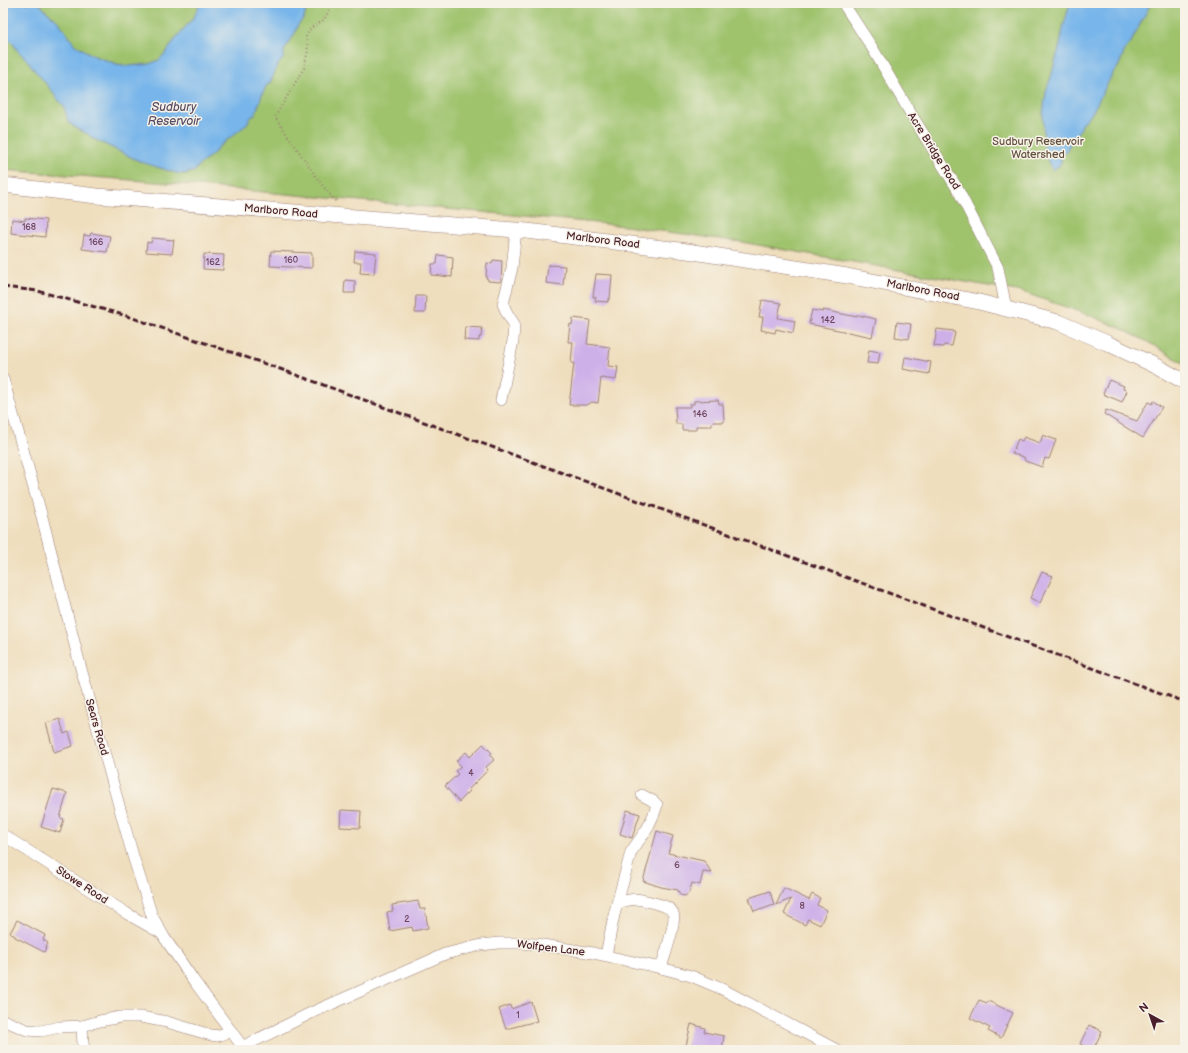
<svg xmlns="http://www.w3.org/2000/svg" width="1188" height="1053" font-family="'Balsamiq Sans',sans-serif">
<rect width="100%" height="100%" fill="#f7f3e8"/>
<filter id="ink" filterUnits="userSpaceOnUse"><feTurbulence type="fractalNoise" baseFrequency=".025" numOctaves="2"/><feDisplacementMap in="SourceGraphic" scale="8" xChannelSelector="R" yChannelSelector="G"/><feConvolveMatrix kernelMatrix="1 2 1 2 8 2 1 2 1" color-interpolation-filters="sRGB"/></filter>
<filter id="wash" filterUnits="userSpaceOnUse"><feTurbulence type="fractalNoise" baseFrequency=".012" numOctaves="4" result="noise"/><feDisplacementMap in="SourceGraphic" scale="16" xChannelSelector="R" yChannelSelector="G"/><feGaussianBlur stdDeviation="0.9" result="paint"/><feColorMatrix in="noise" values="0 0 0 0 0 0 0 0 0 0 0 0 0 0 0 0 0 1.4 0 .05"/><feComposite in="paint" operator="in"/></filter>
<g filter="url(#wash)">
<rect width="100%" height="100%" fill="#efdebd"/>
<path fill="#9fc36d" stroke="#74714c" d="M3,3H1185V364L1146,341L1118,327L1089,315L1022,292L741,242L625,226L556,219L144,181L3,170Z"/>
<g fill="#77b5ea" stroke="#606a8a">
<path d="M3,3H39L45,10L59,22L75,45L80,47L88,53L97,57L117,64L129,66L149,64L159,60L168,50L176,38L194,17L200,3H310L307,7L304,18L298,25L295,33L284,51V57L278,65L270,83L266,86L262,95L255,115L251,117L246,125L217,148L215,152L197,167L195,171L185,174L176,173L141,162L92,138L88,134L79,130L68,122L64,106L55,96L53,92L38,74L35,71L27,60L17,50L12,42L3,34Z"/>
<path d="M1070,3H1151L1130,44C1121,51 1122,66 1113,73L1092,113L1089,116L1082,124L1081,128L1072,139L1068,148L1062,156L1060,165L1052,170L1045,155L1044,146L1043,114L1046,91L1051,77L1057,55L1060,45L1063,28Z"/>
</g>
<g id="blocks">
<g fill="#ceb0e9">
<path d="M25,218L46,220L45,237L11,233L12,219L25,221Z"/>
<path d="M91,233L110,236L107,252L82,249L84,235L90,236Z"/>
<path d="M152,238L174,240L172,254L146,252L147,242L151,243Z"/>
<path d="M271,251L312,253V268L270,266Z"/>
<path d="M355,251L376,253L374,274L360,273L361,262H354Z"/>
<path d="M204,254L224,255L223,270L203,269Z"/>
<path d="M438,255L453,257L452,277L431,275L432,264H437Z"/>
<path d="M493,260L502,261L501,282L488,281V279L486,278L487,263L492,264Z"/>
<path d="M548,265L565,266L563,285L546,283Z"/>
<path d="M596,274L612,275L610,299H608V302L595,301L596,297H593Z"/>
<path d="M345,280L355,281V293H344Z"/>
<path d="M416,296H426L425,313H415Z"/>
<path d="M762,300L781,303L778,318L795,321L793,333L776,329L775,333L761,330L763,317H759Z"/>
<path d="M812,310L823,312V310L857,317L858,315L876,319L872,337L809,324Z"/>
<path d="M573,318L590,320L587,344L610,347L608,366L618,367L616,380L601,378L598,403L592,402L587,405H569L574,363H571L573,342H568L570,324L572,325Z"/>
<path d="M897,322L911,324L909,339L895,337Z"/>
<path d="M465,327L482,328L481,337H479V341L464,340Z"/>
<path d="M937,329L954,331V333H955L952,346L944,345L943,347L934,346Z"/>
<path d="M869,350L880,352L878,364L867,363Z"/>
<path d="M905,357L931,362L929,374L903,369Z"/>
<path d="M1109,380L1124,386L1123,389L1127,391L1122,402L1103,394Z"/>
<path d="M718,400L719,404H723L724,422H712V426H696V430H682V424H676L675,407H690V404H694V401Z"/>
<path d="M1153,401L1162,407L1143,438L1104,414L1106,410L1137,421L1148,402L1152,404Z"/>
<path d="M1043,435L1056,440L1049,459L1045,458L1042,467L1025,461L1024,457L1012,454L1018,439L1022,441L1024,437L1040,443Z"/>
<path d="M1042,572L1053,576L1040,603L1030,598Z"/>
<path d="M60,719L64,734L69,732L73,746L54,752L46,723Z"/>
<path d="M483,744L492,753L490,755L494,760L486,767L488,770L468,790L470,791L459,802L445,786L458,774L455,771L461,766L456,761L466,752L470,757Z"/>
<path d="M53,789L67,793L60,818L64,819L60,833L41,827Z"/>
<path d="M341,810L361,811L360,828L340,827Z"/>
<path d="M627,810L640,814L632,838L620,834Z"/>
<path d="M657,831L673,836L668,853L704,861L712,873L703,872L700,885L692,883L689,893L685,896L680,895L678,890L661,887L643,881Z"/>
<path d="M784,888L809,900L812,894L820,898L817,905L827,910L820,925L808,919L805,925L784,914L791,899L776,905Z"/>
<path d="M770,891L774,905L760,910V909L754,911L749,898Z"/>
<path d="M418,901L420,909H425L428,928L413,931L412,927L390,931L387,912L393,911L392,905Z"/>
<path d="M17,920L45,935L43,940L48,943L44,952L15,937V936L10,933Z"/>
<path d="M979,1000L987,1003L988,1001L1013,1013L1001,1038L988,1031L990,1028L970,1018Z"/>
<path d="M531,1002L537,1021L506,1029L499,1009L510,1005L511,1009Z"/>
<path d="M691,1024L705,1028L704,1032L724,1036L722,1050H685Z"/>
<path d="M1089,1025L1102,1031L1093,1050L1080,1044Z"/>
</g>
</g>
</g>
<g filter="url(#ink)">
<use href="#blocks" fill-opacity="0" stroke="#9c7e74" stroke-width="1"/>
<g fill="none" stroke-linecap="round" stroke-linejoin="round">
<g stroke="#9c7e74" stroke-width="12">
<g id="minor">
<path d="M843,3L873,49L914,119L957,188L998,268L1006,308"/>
<path d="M3,379L42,517L80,665L133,856L152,916L164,937L194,981L245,1050"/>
<path d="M501,400L513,341L514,324L507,313L503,304L512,268L516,230"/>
<path d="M3,835L126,913L161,933"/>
<path d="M617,903C634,898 637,898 654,903C660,905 670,906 673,913C677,921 664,957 661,968"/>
<path d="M606,955L614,915L631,852L647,829L654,814L657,805L653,801L642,795"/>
<path d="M3,1020L27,1030L41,1031L60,1027L82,1026L100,1021L120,1017H141L167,1022L211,1035L217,1036L231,1031"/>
<path d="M82,1026L83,1044L85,1050"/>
<path d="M242,1047L313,1012L445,954L481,945L499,943H518L536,944L593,953L661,968L691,976L722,989L837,1050"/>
</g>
</g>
<g stroke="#9c7e74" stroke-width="16">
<path id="major" d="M3,185L97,196L527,231L687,251L847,276L979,302L1058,322L1107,343L1156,366L1185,382"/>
</g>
<path stroke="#9c7e74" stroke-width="2" stroke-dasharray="1 3" stroke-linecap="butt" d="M333,3L324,20L311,28L306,36L308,50L304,68L275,117L322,185L337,203"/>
<use href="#minor" stroke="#fff" stroke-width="11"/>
<use href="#major" stroke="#fff" stroke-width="15"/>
<path stroke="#4a1f2b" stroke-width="3" stroke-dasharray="6 3" stroke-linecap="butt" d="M3,287L38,291L127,316L280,369L1185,702"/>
</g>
</g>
<g text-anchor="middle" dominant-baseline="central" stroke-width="3" stroke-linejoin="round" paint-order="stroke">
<g font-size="9" fill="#6b435a">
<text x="29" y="227">168</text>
<text x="96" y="242">166</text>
<text x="291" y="260">160</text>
<text x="213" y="262">162</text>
<text x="828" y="320">142</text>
<text x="700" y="414">146</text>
<text x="471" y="773">4</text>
<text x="677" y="865">6</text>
<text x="802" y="906">8</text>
<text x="407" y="919">2</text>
<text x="518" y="1015">1</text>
</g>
<g font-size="11" fill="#64503f" stroke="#f7f3e8">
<text x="1038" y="141">Sudbury Reservoir<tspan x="1038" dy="13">Watershed</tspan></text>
</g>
<g font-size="11" fill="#4a1f2b" stroke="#f7f3e8">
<text transform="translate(934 151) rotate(58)">Acre Bridge Road</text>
<text transform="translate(281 211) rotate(5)">Marlboro Road</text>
<text transform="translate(603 240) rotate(7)">Marlboro Road</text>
<text transform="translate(923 290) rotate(11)">Marlboro Road</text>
<text transform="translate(97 727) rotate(74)">Sears Road</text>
<text transform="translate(82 885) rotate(33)">Stowe Road</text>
<text transform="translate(551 948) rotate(7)">Wolfpen Lane</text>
</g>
<g font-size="12" font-style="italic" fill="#584c64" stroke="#f7f3e8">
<text x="174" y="107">Sudbury<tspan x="174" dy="14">Reservoir</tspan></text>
</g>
</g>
<rect width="1188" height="1053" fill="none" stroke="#f7f3e8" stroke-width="16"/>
<g transform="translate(1150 1015) rotate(320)" stroke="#f7f3e8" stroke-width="3" paint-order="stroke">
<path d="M0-3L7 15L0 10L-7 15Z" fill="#4a1f2b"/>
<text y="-6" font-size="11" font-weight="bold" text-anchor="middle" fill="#4a1f2b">N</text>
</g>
</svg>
